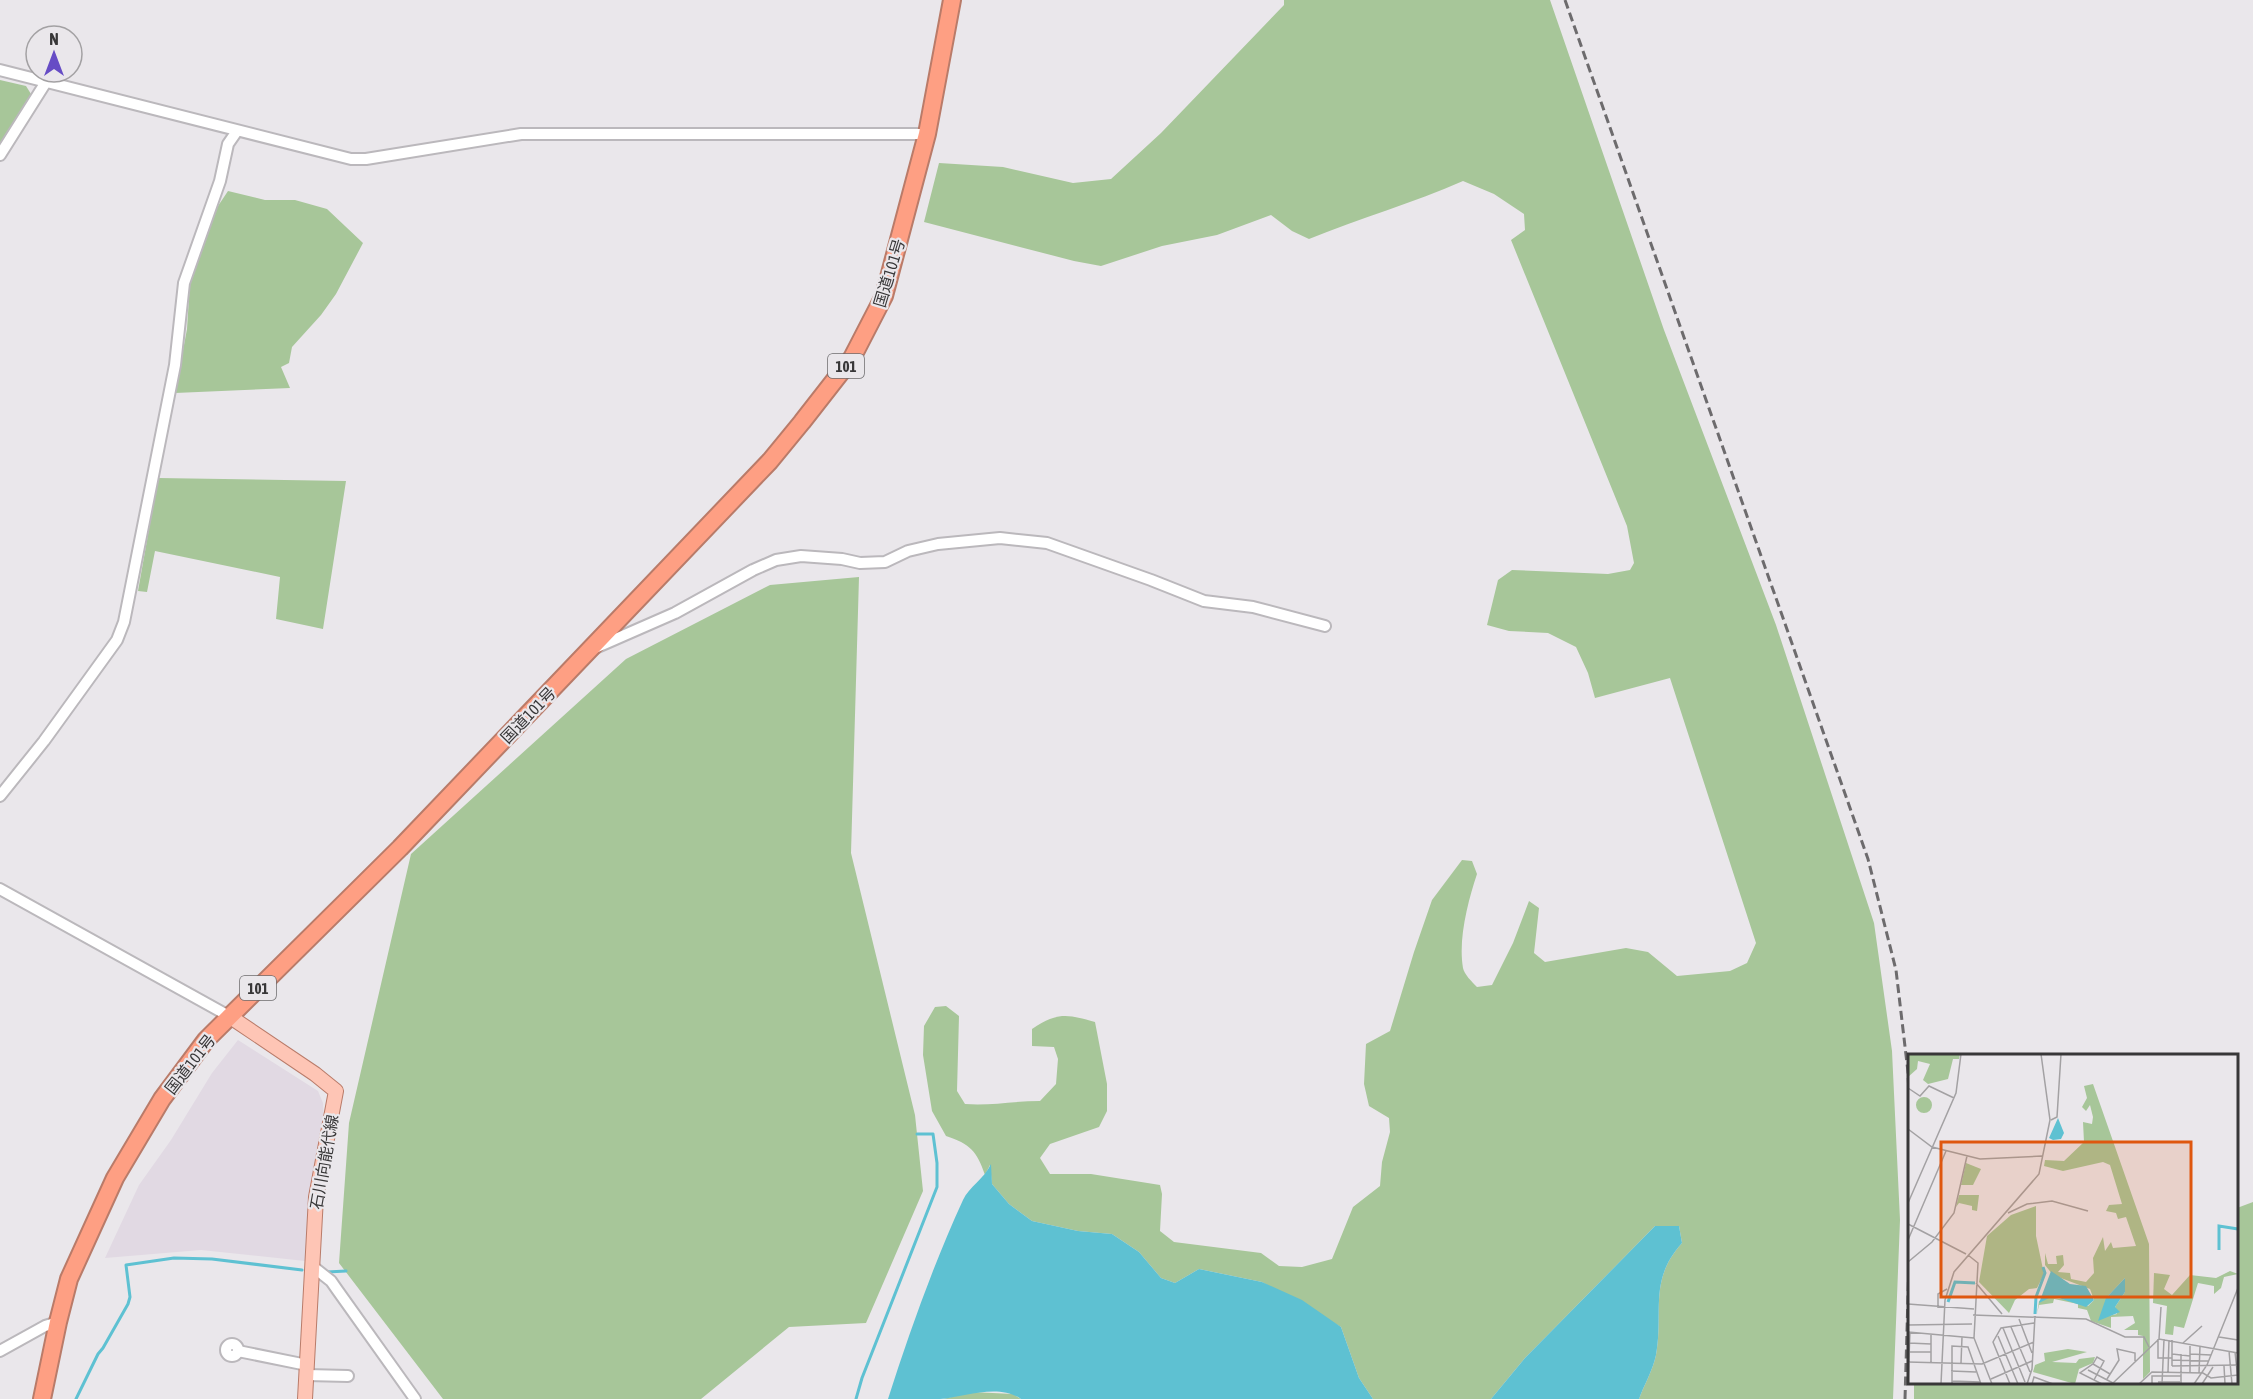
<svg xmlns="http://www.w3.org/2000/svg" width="2253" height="1399" font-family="'Asap Condensed','Noto Sans JP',sans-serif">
<rect width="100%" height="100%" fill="#eae7eb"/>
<path fill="#e1d9e3" d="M238,1040L318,1091L323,1103L324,1123L309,1197L305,1261L201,1250L105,1258L139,1185L171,1140L212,1073Z"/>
<g fill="#a7c699">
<path d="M1284,0H1550L1664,330L1776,625L1874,923L1892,1051L1900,1220L1893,1399H1639C1644,1385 1653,1370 1656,1355C1664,1311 1648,1281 1682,1243L1679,1226H1655L1525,1358L1491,1399H1373L1359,1378L1341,1327L1262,1282L1199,1269L1175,1283L1161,1278L1139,1252L1112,1234L1078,1231L1032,1221L1009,1204L992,1184L990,1165L985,1175C977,1151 970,1144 946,1136L932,1111L923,1055L924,1026L935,1007L946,1006L959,1016L957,1091L965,1104C990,1106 1014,1101 1040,1101L1056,1084L1058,1059L1054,1047L1032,1046V1029C1057,1012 1067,1014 1095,1022L1107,1084V1111L1099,1127L1050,1144L1040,1158L1050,1174H1091L1160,1185L1162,1194L1160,1231L1174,1242L1261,1253L1279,1266L1302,1267L1332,1259L1353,1207L1380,1186L1382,1162L1390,1132L1389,1118L1369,1106L1364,1084L1366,1044L1390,1031L1414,952L1432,900L1462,860L1472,861L1477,874C1468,901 1458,939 1463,968C1464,974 1472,982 1477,987L1492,985L1513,943L1529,901L1539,908L1534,953L1545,962L1626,948L1648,952L1677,976L1730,971L1747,963L1756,943L1670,678L1595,698L1588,673L1576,647L1548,633L1509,631L1487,625L1498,580L1512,570L1608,574L1630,570L1634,563L1627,526L1511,240L1525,230L1524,214L1494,194L1463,181C1413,203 1360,218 1309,239L1292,231L1271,215L1217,235L1162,246L1101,266L1074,261L924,222L939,163L1003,167L1073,183L1111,179L1161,133L1284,5Z"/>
<path d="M0,80L26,86L31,94L0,145Z"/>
<path d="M228,191L265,200H295L327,209L363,243L336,294L321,315L292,347L289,363L281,367L290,388L175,393L187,329L190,282L214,212Z"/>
<path d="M158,478L346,481L323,629L276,619L280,577L155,551L147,592L138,591Z"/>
<path d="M859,577L851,853L915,1115L923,1191L866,1323L789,1327L701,1399H443L339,1263L349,1123L411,854L626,659L770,585Z"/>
<path d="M2253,1202V1399H1914V1383L2236,1382L2237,1208Z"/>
<path d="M972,1392L1013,1394L1021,1399H943Z"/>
</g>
<g fill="#5ec1d2">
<path d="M991,1164L992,1184L1009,1204L1032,1221L1078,1231L1112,1234L1139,1252L1161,1278L1175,1283L1199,1269L1262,1282L1302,1300L1341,1327L1359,1378L1373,1399H1021C998,1383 965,1397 940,1399C923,1399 905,1399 888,1399C909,1333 934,1263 963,1200C969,1187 984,1179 991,1164Z"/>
<path d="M1655,1226H1679L1682,1243C1648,1281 1664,1311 1656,1355C1653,1370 1644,1385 1639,1399H1491L1525,1358Z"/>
</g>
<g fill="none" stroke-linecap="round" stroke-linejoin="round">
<g stroke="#5ec1d2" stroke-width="3">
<path d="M327,1272L346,1271"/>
<path d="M76,1399L98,1354L103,1348L128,1304L130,1297L126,1265L174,1258L212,1259L302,1270"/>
<path d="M856,1399L862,1378L937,1187V1163L933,1134H917"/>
</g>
<g stroke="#bbb8bc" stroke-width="14">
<g id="minor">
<path d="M0,70L351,159H366L521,134H927"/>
<path d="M0,155L46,82"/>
<path d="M595,648L675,613L753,570L776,560L801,556L842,559L860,563L885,562L908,551L938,544L1000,538L1047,543L1151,580L1204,601L1253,607L1325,626"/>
<path d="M0,796L44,741L117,640L124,622L175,365L184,283L220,181L228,144L237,131"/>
<path d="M0,889L229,1016"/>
<path d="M312,1266L331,1281L338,1291L415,1399"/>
<circle cx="232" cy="1350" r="6"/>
<path d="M0,1351L45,1326L58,1322"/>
<path d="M238,1351L307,1365"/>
<path d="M307,1375L348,1376"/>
</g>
</g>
<g stroke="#b97b69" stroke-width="16">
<path id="major" d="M229,1016L315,1074L336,1091L316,1197L305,1399"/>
</g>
<g stroke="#b97b69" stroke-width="20">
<path id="highway" d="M42,1399L58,1322L69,1279L115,1178L162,1099L206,1040L400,848L770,461L802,422L852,358L884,296L927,134L952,0"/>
</g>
<use href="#minor" stroke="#fff" stroke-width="10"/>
<use href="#major" stroke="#fec5b5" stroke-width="14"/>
<use href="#highway" stroke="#fe9f83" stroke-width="16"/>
<g stroke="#6d6b6d" stroke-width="3" stroke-dasharray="9 4.5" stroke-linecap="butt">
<path d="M1565,0L1868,859L1896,970L1908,1072L1910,1118"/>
<path d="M1905,1399L1910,1227"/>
</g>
</g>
<g text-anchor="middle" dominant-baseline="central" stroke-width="4.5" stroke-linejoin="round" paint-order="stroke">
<g fill="#eae7eb" stroke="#6d6c6e" stroke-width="1.5">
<rect x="828" y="354" width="36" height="24" rx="4.5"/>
<rect x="240" y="976" width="36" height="24" rx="4.5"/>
</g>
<g font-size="15" font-weight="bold" fill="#383738">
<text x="846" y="366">101</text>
<text x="258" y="988">101</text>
</g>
<g font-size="16" fill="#383738" stroke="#eae7eb">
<text transform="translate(889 273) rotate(-73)">国道101号</text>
<text transform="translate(528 715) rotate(-46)">国道101号</text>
<text transform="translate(190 1064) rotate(-52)">国道101号</text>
<text transform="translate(324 1162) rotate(-80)">石川向能代線</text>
</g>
</g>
<g transform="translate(1908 1054)">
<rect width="330" height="330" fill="#eae7eb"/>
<path d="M0,0H52L51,5H45L40,25L20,30L15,26L22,10L10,7L9,15L0,23ZM185,30L241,190L242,318L235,325V282L230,281V276H216L227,269L225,262L203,263V274L183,267L179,256L170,254V250L146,245L145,249L131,251L129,260L131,247L138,243L171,247L180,252L186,246L182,235L145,221L137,211V199L140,210H149L148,202L155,201L156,211L150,218L162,219L163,225L178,228L186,219L185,204L195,183L197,197L203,188L205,194L228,192L218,163L210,165L208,159L198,157L201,151L214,150L202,111L195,108L155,117L136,112L137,106L156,107L176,88L175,68L184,70L185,63L182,51L178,57L174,53L179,44L176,32ZM217,224V238L207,253L209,260L200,262L198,244ZM8 51a8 8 0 1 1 16 0a8 8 0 1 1-16 0ZM58,109L73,115L65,131H53ZM51,141H71L69,157L64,156V152L51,149L48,153ZM128,152V182L136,220L129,234L121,235L107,246L101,259L71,228L79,182L103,161ZM322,217L330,220L316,223L313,234L306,240V232L290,229L276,274L266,272L265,281L257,280L259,252L245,249L246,219L262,221L256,235L264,241L282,221L308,224ZM160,295L179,298L144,308L168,309L171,305L187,303L185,309L171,315L167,330L125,318L127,311L137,307L136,299Z" fill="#a7c699" fill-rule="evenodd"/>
<path d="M150,64L156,79L153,85L145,86L141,84ZM143,217L162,230L178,232L186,246L178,253L145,242L131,249ZM217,224V238L207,253L212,258L190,267L198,244Z" fill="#5ec1d2"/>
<path fill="none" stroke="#5ec1d2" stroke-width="3" d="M311,196V172L330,175M40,248L47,228L67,229M127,260L128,243L137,219L135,213"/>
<path fill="none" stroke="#a3a1a3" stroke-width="1.5" d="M0,34L12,42L21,32L46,44M143,66L149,63L153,0M0,75L24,93L72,105L134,102M0,149L48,39L53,0M100,159L119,150L144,147L180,157M0,170L58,200M0,186L38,97M60,201L70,209L66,284L84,330M0,208L24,188L46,159L59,102M68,229L94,260M0,250L66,255M30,254V240L39,235M65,261L178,265L217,283H236L241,293M111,265L124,299M0,271L64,270M103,273L122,318M95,274L117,328M0,278L66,284M90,282L110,330M311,283L330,286M250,285V304H264M251,285L253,253M1,289L23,290M275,289L294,272M321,297L324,330M2,298H23M327,298L330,326M264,300L282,302M282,300L303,301M264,306L301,307M0,308L74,310L126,288M23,308V280M53,309L54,283M185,310L189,303L196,307L186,326M264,312L330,311M264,312V286M316,312L317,330M180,316L205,329M43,317L68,318M260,318L261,286M282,318V290M291,319L292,292M83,325L124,307M199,325L211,306L209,295L227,299V307M44,327L72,328M250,328H272M0,330L2,278M33,330L37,246L46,218L131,120L142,66L133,0M44,330V292L60,293L73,330M102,330L85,288L93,274L126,269M119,330L124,315L127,262M124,330L126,323L145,330M194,330L172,319L185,310L202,320M204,330L251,285L330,299M231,330L244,318L295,319L303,324L330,321M244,330V322H273M254,330L256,285M273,330V300M286,330L299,311L330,234M294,330L305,313"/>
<path fill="#df570e" fill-opacity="0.15" stroke="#df570e" stroke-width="3" d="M33,88H283V243H33Z"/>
<rect width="330" height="330" fill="none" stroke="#383738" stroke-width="3"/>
</g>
<g transform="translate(54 54)"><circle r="28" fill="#eae7eb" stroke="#a3a1a3" stroke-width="1.5"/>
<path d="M0-4.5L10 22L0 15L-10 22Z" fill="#664cc5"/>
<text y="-9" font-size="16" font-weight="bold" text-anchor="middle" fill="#383738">N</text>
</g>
</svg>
